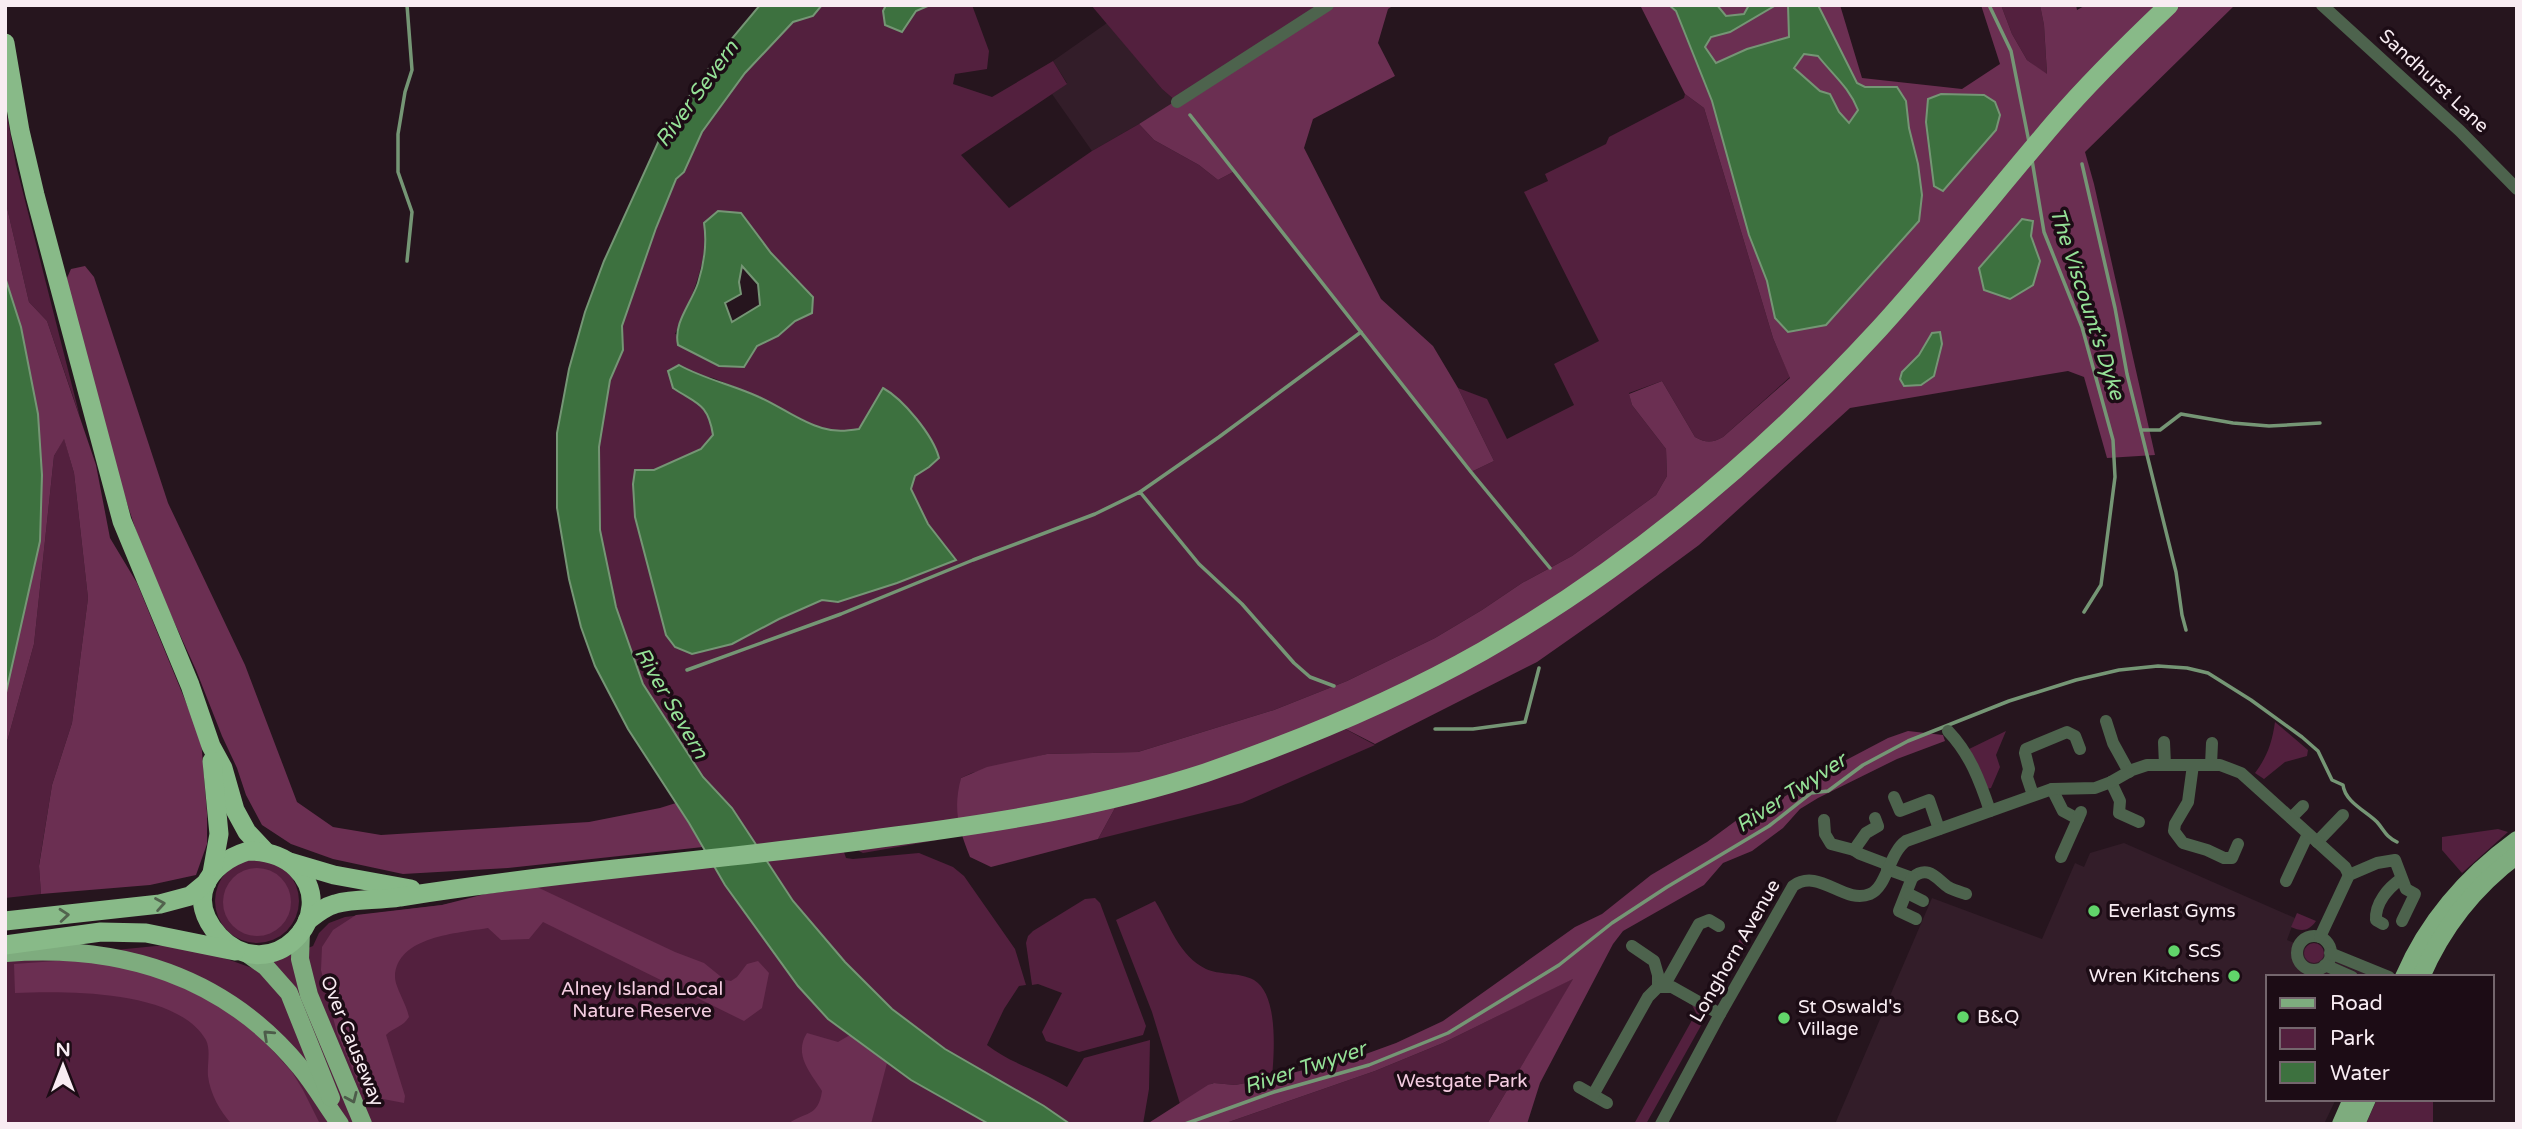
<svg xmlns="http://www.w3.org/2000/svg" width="2522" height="1129" font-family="'Varela Round',sans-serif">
<rect width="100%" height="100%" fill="#26151e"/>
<g fill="#331d29">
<path d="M1107,23L1162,89L1177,102L1092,151L1052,94L1067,83L1053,61Z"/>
<path d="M2124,843L2295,918L2287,940L2377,977H2268V1099H2336L2324,1124H1835L1932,898L2042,939L2075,863L2084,867L2090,853Z"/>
</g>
<g fill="#53203e" fill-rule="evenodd">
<path d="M822,5H972L989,51L987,69L955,74L953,84L992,97L1053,61L1067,84L961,155L1009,208L1092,151L1139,124L1154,140L1199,165L1218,180L1235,171L1471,472L1494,461L1458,388L1487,399L1507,439L1574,405L1554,364L1599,341L1524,192L1548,181L1545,174L1606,144L1609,137L1684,98L1685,94L1704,108L1773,338L1790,377L1723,437C1712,443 1706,443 1695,437L1662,381L1629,393L1632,405L1666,449L1667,476L1656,495L1572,556L1522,583L1482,610L1435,638L1347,681L1274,710L1138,752L1047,754L972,773L961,778L958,818L938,832V840L863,853L859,851L857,842L844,852L846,858L853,859L919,853L953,867L964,876L1015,949L1026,985L1019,986L1004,1009L987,1045C1011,1064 1041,1071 1067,1087L1084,1058L1150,1040L1149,1089L1143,1124H1070L1044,1106L945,1049L892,1009L845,962L793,901L732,808L703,777L643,684L616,607L600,530L599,447L610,380L623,350L622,326L656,228L676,179L684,172L702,132L745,73L793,22L813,16ZM718,211L741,213L771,253L813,297L812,313L795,321L778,336L757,346L675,334C691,298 709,262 704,223ZM694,374L713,378L760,397L819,428L838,432L859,429L883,388L929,467L915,476L911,489L928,524L956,560L897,583L838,602L822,600L779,619L732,644L692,654L666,635L633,501L635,470H654L701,449L713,435C708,403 697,404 673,388Z"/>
<path d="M1091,5H1328L1177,102L1162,89Z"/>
<path d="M2001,5H2040L2044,25L2047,75L2027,60L2012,34Z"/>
<path d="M5,104L16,165L80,417L47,321L29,302L5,199Z"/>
<path d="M64,438L74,473L88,598L72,723L52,785L39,865L41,894L5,898V749L34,644L54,456Z"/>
<path d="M2275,722L2308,750L2307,756L2285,762L2264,779L2255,773C2267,757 2272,743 2275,722Z"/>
<path d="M1336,724L1375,745L1242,803L1098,839L1121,797Z"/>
<path d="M2006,731L1996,755L2000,767L1991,788L1986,789L1967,750Z"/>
<path d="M2498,829L2508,832L2462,873L2442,850V837Z"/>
<circle cx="257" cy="901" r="42"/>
<path d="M714,866L725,885L798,986L828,1019L911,1080L989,1124H5V961L176,944L207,952L255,969L313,946L319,933L329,923L345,917L442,905L520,889Z"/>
<path d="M1095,898L1100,903L1146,1026L1143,1035L1079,1052L1046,1041L1042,1032L1062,993L1038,984L1032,985L1026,943L1028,936L1033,931L1085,899Z"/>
<path d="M1155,901C1170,925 1179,956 1206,969C1218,975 1239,972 1254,980C1279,995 1274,1054 1272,1078L1235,1085L1213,1083L1180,1104L1152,1012L1116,920Z"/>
<path d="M1766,910L1714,1001L1702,994L1710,992L1755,912Z"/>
<path d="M2297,913L2316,921C2309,931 2302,932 2291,927Z"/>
<circle cx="2314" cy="953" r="10"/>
<path d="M1574,978L1487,1124H1223L1375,1071L1443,1043Z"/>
<path d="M1692,1005L1708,1013L1646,1124H1634L1696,1013Z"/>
<path d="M2377,1099H2433V1124H2366Z"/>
</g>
<g fill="#6b2f52">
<path d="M1328,5H1394L1388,9L1378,43L1395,76L1313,119L1304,148L1381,299L1433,346L1458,388L1494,461L1471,472L1235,171L1218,180L1199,165L1154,140L1139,124Z"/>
<path d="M1640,5H1840L1862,78L1962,89L2000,64L1981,5H2001L2012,34L2027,60L2047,74L2044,25L2040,5H2076L2077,10L2086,5H2235L2085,152L2094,184L2155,455L2107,458L2084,377L2068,371L1850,408L1699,545L1604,615L1537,662L1375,744L1336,724L1121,797L1098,839L991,867L970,857C958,827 953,809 961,778L987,767L1047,754L1138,752L1274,710L1347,681L1435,638L1482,610L1522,583L1572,556L1656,495L1667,476L1666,449L1632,405L1629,394L1662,381L1695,437C1706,443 1712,443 1723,437L1790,378L1773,338L1704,108L1685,94Z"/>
<path d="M5,199L29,302L47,321L96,465L110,538L137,583L201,739L207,813V844L196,875L150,885L41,894L39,866L52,785L72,723L88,598L74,473L64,439L54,456L34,644L5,749V697L40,541L42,475L38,414L21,327L5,277Z"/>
<path d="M85,266L94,277L168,503L245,665L297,802L333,827L381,835L589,822L660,808L676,803L703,847L508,868L403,874L333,859L291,844L262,825L246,795L237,768L222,736L196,670L145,558L122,488L66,280L71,269Z"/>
<path d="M1908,731L1943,735L1945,741L1897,759L1818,798L1800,809L1783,828L1752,851L1723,863L1704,885L1623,931L1613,944L1540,1083L1527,1124H1487L1573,979L1443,1043L1375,1071L1223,1124H1147L1208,1085L1214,1083L1235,1085L1272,1078L1363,1055L1396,1043L1443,1021L1575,927L1602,914L1651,875L1707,842L1745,814L1779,800L1831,768L1888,738Z"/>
<circle cx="257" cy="902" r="34"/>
<path d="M537,887L675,952L704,963L725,980L731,981L737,977L747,964L758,961L769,973L762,1008L744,1021L543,922L529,939L501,940L488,928C459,933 396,936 395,977C395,987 407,1005 409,1017C403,1027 394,1027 386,1035L405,1096L404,1103L383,1099L368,1100L364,1096L337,1033L321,970L322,947L333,930L356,915L442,905L485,894Z"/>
<path d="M84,959L145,971L223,1006L263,1040L292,1072L303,1090L320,1124H232C220,1112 210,1093 208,1076C207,1065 211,1050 206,1040C177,989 64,991 15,993L14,964Z"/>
<path d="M807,1033L838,1042L850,1035L887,1063L871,1124H788C805,1111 818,1118 822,1091C811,1073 793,1055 807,1033Z"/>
</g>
<g fill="#3d713f" stroke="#759675" stroke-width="2" fill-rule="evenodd">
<path d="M760,5H822L813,16L793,22L745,73L702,132L684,172L676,179L656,228L622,326L623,350L610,380L599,447L600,530L616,607L643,684L703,777L732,808L793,901L845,962L892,1009L945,1049L1044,1106L1070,1124H989L911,1080L828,1019L798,986L725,885L689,823L628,729L595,666L581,627L569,579L557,508V433L569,369L585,312L604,261L660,138L719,54Z"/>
<path d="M886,5H930L916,11L902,32L885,25L883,11Z"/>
<path d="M1669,5H1717L1726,16L1744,14L1749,5H1776L1730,32L1711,37L1705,47L1716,63L1747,49L1789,37L1788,5H1818L1857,83L1865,87H1897L1906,101L1909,128L1918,164L1922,195L1919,221L1826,325L1788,332L1775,318L1767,281L1749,235L1712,101L1676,11ZM1804,54L1818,56C1833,75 1849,87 1858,110L1849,123L1839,112L1830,94L1820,91L1794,68Z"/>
<path d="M1941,94L1984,95L1995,102L2000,115L1996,130L1943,191L1934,186L1926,122L1928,99Z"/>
<path d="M718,211L741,213L771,253L813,297L812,313L795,321L778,336L757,346L744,367L719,366L678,345C673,323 691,304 698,283C704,264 707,242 704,223ZM742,266L758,284L760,305L732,322L725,303L741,294L739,282Z"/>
<path d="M2022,219L2033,221L2031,236L2040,261L2033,285L2010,299L1984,290L1979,268Z"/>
<path d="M5,277L21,327L38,414L42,475L40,541L5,697Z"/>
<path d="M1940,332L1942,344L1934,376L1921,385L1904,386L1900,379L1902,372L1919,355L1932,333Z"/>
<path d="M679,365C704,379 733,385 759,397C780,406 800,422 822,428C835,432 846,431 859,429L883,388C903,399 933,435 939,458L929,467L915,476L911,489L928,524L956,560L897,583L838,602L822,600L779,619L732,644L692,654L675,647L666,635L635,517L633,484L635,470H654L701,449L713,435C708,403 697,404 673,388L668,371Z"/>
</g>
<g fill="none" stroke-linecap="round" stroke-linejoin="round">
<g stroke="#759675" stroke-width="3.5">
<path d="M1989,5L2011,51L2029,142"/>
<path d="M1190,115L1471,472L1550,568"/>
<path d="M2032,160L2044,232L2082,327L2113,440L2115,477L2101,585L2084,612"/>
<path d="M2082,164L2115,308L2127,374L2176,572L2182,615L2186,630"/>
<path d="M407,261L412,212L398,172V134L405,92L412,70L407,5"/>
<path d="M2141,430H2160L2181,414L2233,423L2269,426L2320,423"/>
<path d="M1140,492L1219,437L1361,332"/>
<path d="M687,670L841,614L973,560L1095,514L1140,492L1199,564L1242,604L1294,663L1310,677L1334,686"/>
<path d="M1435,729H1473L1525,722L1539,668"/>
<path d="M1185,1124L1274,1092L1369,1065L1448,1033L1559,965L1612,923L1667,887L1769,826L1811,793L1828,791L1863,765L1908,741L2009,701L2076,680L2119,670L2158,666L2187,668L2208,673L2251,700L2302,737L2318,751L2332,780L2343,785C2345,802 2366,811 2377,822C2385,831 2385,836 2397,842"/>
</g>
<g stroke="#4d634d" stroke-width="12">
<path d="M2322,5L2460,131L2517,189"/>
<path d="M1177,102L1328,5"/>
<path d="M2106,721L2113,743L2129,772"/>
<path d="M1948,731C1970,754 1980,781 1990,811"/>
<path d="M2164,742L2165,765"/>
<path d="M2193,765L2188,802L2175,824L2174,831L2183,843L2207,850L2224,858H2232L2238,844"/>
<path d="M2211,765L2212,743"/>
<path d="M2111,782L2120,801L2119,813L2139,822"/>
<path d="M2052,789L2063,811L2078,819"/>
<path d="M2033,795L2027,777L2029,769L2025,753L2026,749L2067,732L2075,736L2080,749"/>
<path d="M1894,797L1900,811L1929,800L1939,829"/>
<path d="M2291,818L2303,806"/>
<path d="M1824,820L1825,834L1831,844L1854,850L1860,854L1889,865"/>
<path d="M2317,842L2343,815"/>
<path d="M1854,850L1866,833L1878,826L1875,818"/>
<path d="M2061,857L2081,812"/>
<path d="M1887,869L1912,878C1928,864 1937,879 1948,887C1953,890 1960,892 1966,894"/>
<path d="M1912,878L1899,911L1916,919"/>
<path d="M2286,881L2308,834"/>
<path d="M1907,893L1923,901"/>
<path d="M2383,924L2376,920C2375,903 2388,888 2401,879"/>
<circle cx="2314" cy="953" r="17"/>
<path d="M2320,937L2349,875L2377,863L2395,860L2406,889L2415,894L2402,921"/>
<path d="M1632,946L1654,961L1658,975V987"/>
<path d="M2330,953L2389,977"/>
<path d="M2325,965L2352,977"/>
<path d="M1664,986L1699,924L1709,920L1719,926"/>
<path d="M1579,1087L1607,1103"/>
<path d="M1593,1095L1648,997L1658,987H1672L1720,1014"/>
<path d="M1661,1124L1720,1014L1793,886C1819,867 1844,905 1870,894C1887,887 1889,853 1906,841L2052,789L2095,788L2111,782L2132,770L2147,765H2220L2241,773L2345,867L2349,875"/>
</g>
<g stroke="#7eac7e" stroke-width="18">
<path d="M301,931L300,959L309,995L363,1124"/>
<path d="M6,953C121,944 225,976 300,1067C315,1085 326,1105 340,1124"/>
<path d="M249,955L266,967L289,993L331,1098"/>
<path d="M2404,977C2428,921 2469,875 2517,840"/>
<path d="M2421,977C2442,928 2474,887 2517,855"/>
<path d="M2341,1124L2352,1099"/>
<path d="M2356,1124L2367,1099"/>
</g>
<g stroke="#88ba88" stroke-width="19">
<path d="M5,43L20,131L35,195L122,521L190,685L211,746L223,768L235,810L247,832L265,851"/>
<path d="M248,851C267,851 283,855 296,868C343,914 271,990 219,936C186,900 206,864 248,851Z"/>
<path d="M290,862L334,875L411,889"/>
<path d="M212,873L219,834L212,761"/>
<path d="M5,921L160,904L190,896L207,882"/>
<path d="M307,921C316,914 324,907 335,904C355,898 379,901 400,897C471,886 543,877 615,869C709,859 803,849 896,836C1001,822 1104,806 1205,773C1301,740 1395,701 1483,651C1631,566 1764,454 1879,329C1940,262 1996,191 2055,122C2090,81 2129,43 2169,5"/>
<path d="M5,945L101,932L146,933L235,951"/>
</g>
</g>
<defs><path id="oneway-chevron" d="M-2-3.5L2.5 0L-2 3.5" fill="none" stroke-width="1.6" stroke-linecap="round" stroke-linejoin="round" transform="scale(1.75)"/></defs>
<g stroke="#52634e">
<use href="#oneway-chevron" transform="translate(160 904) rotate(-10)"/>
<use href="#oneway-chevron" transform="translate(64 915) rotate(-5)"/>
</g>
<g stroke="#4d5c4a">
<use href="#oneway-chevron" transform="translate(268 1035) rotate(-137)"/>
<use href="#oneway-chevron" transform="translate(352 1098) rotate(66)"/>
</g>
<g fill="#61d46a" stroke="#1c0c15" stroke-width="2.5">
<circle cx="2094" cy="911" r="7"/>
<circle cx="2174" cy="951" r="7"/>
<circle cx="2234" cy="976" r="7"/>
<circle cx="1963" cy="1017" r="7"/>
<circle cx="1784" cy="1018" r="7"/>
</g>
<g text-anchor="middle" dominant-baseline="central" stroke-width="7" stroke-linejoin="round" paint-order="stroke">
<g font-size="19" fill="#f8ecf2" stroke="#1c0c15">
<text transform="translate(2434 81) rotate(43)">Sandhurst Lane</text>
<text transform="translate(1735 951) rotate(-60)">Longhorn Avenue</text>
<text transform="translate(352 1041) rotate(68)">Over Causeway</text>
</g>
<g font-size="19" fill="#f8ecf2" stroke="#1c0c15" text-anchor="start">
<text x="2108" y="911">Everlast Gyms</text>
<text x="2188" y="951">ScS</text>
<text x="2220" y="976" text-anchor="end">Wren Kitchens</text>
<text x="1798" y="1007">St Oswald's<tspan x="1798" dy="22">Village</tspan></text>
<text x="1977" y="1017">B&amp;Q</text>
</g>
<g font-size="19" fill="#f4cde1" stroke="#1c0c15">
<text x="642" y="989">Alney Island Local<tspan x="642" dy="22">Nature Reserve</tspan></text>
<text x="1462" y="1081">Westgate Park</text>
</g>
<g font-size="21" font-style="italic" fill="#95e197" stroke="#1c0c15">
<text transform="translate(697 94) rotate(-54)">River Severn</text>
<text transform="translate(2087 304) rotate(72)">The Viscount's Dyke</text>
<text transform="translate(671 703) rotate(60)">River Severn</text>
<text transform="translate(1791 793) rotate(-33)">River Twyver</text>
<text transform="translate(1305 1068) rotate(-18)">River Twyver</text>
</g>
</g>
<rect width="2522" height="1129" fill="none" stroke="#f8ecf2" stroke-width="14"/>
<rect x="2266" y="975" width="228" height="126" fill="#1c0c15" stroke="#74666d" stroke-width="2"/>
<rect x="2280" y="998" width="35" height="10" fill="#7eac7e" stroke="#74666d" stroke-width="2"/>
<text x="2330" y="1010" font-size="21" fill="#f8ecf2">Road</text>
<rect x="2280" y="1028" width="35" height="21" fill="#53203e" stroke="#74666d" stroke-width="2"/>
<text x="2330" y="1045" font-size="21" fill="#f8ecf2">Park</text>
<rect x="2280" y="1062" width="35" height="21" fill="#3d713f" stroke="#74666d" stroke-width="2"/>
<text x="2330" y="1080" font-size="21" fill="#f8ecf2">Water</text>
<g transform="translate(63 1066)" stroke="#1c0c15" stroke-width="5" paint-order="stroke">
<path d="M0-5L12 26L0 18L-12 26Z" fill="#f8ecf2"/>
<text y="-10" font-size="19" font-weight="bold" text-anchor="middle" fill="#f8ecf2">N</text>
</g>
</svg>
